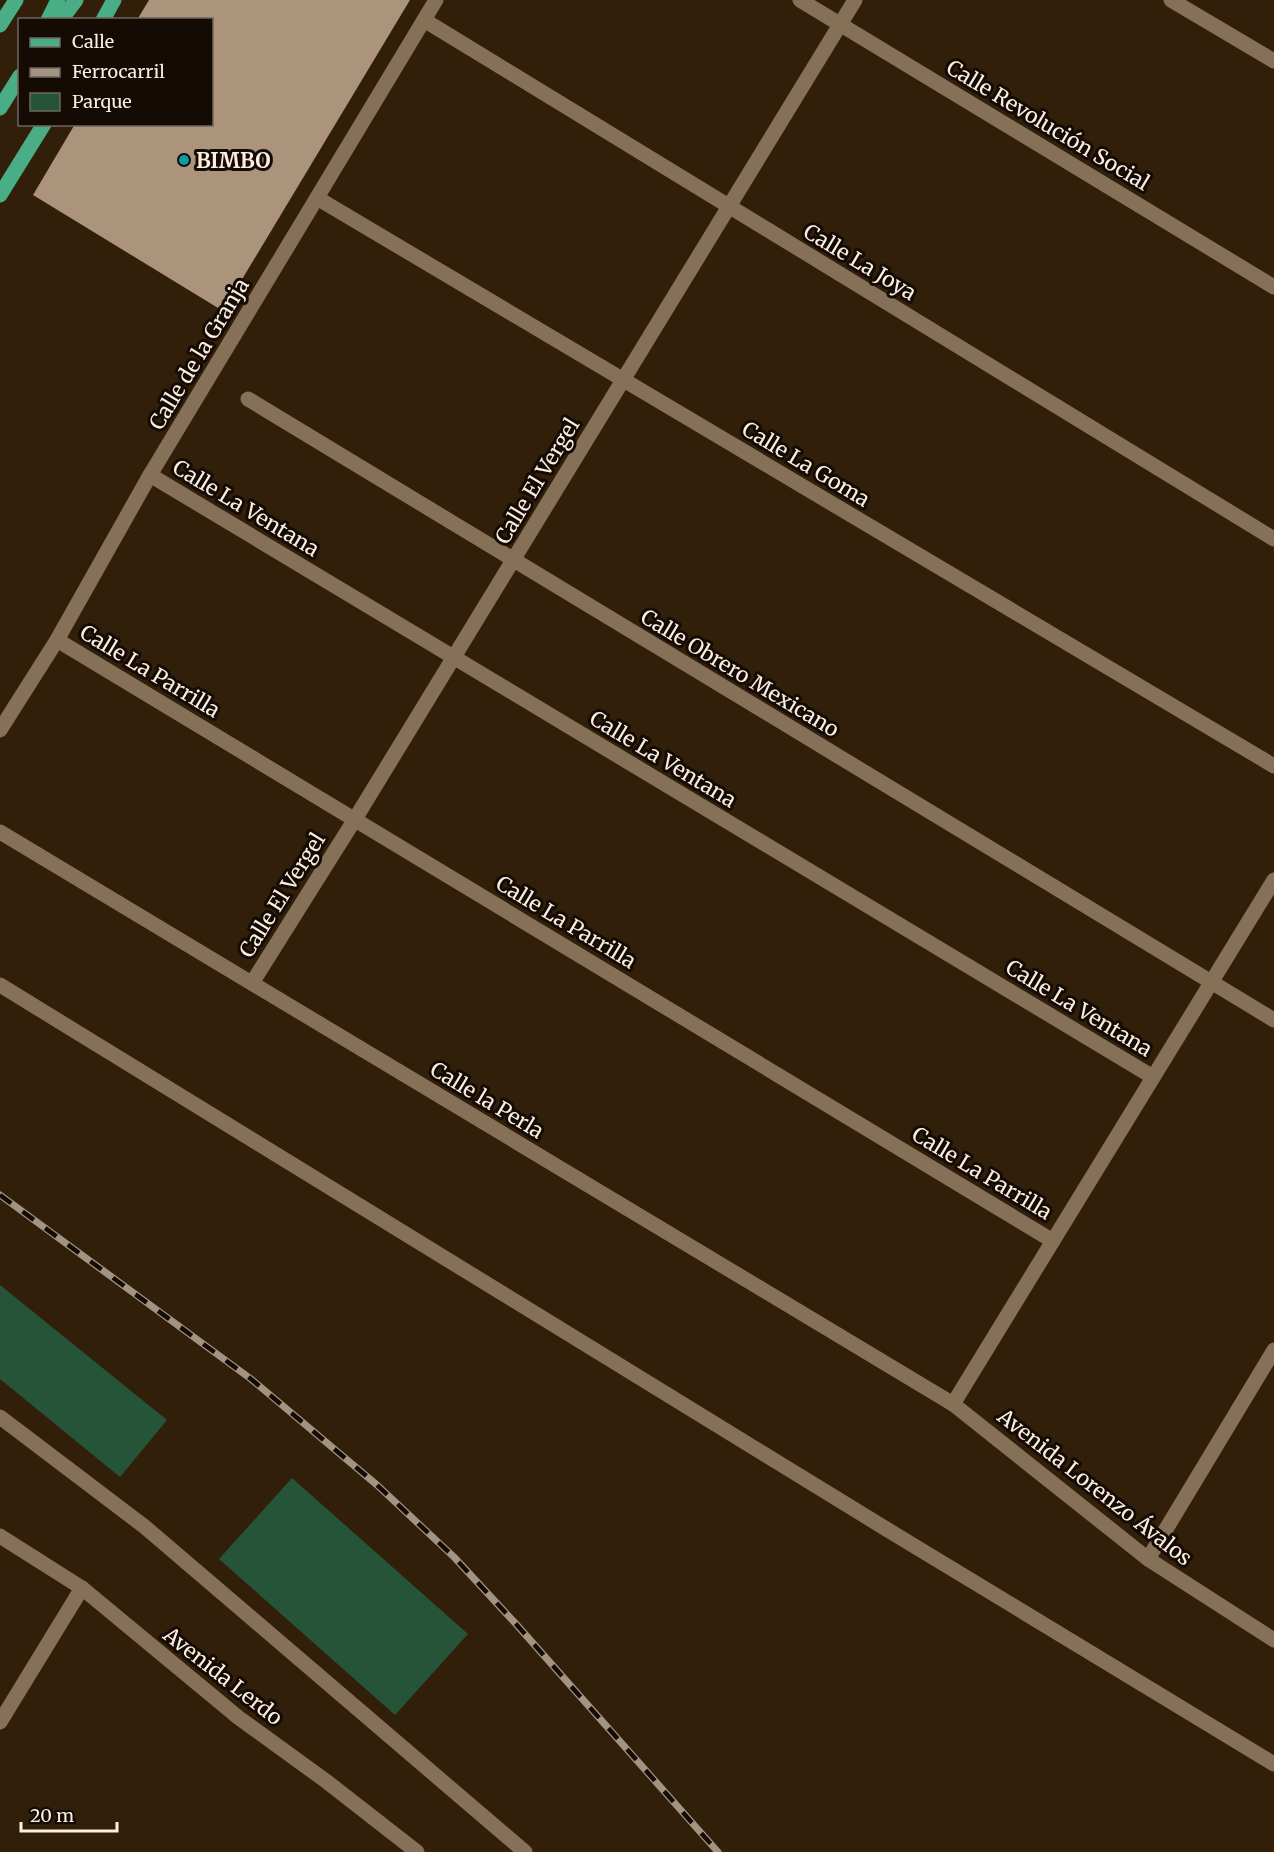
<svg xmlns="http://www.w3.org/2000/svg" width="1274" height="1852" font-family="Merriweather,serif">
<rect width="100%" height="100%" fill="#321f09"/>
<g fill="#255438">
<path d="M0,1285L167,1420L120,1477L0,1379Z"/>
<path d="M292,1478L468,1634L395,1715L219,1559Z"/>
</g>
<path fill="#ab947b" d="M149,0H410L223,311L33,195L75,124H212V20H137Z"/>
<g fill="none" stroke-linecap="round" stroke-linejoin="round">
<g stroke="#867058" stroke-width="15">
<path d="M800,0L1274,287"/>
<path d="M1171,0L1274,61"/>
<path d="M424,20L1274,539"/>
<path d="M317,198L1274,766"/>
<path d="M248,399L1274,1020"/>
<path d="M150,475L1153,1077"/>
<path d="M57,640L1053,1241"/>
<path d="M0,730L57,640L150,475L436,0"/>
<path d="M0,832L953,1404L1148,1559L1274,1640"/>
<path d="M252,983L355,819L855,0"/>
<path d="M0,985L883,1527L1274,1764"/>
<path d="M953,1404L1274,880"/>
<path d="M0,1417L145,1527L525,1852"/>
<path d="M0,1536L82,1588L239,1718L326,1781L417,1852"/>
<path d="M1148,1559L1274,1350"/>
<path d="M0,1722L82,1588"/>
</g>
<g stroke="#49ae86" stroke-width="15">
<path d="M48,20L58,0"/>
<path d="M61,20L76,0"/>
<path d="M103,20L114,0"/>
<path d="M0,25L16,0"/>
<path d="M0,108L20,76"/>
<path d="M0,195L44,124"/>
</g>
<g stroke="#a29382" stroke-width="7">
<path id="rail" d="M0,1195L251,1379L377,1485L454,1557L516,1624L718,1852"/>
</g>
<use href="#rail" stroke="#130b04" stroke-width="4.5" stroke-dasharray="14" stroke-linecap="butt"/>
</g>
<circle fill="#0f9aa8" stroke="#130b04" stroke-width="2" cx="184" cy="160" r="6"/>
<g text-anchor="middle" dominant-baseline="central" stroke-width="6" stroke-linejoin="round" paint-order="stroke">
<g font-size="21" fill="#fcefe2" stroke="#130b04">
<text transform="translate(1048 125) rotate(31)">Calle Revolución Social</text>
<text transform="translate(860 262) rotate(31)">Calle La Joya</text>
<text transform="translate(199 354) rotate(-59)">Calle de la Granja</text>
<text transform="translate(806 464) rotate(31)">Calle La Goma</text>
<text transform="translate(537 481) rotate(-59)">Calle El Vergel</text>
<text transform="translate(246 508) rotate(31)">Calle La Ventana</text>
<text transform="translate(150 671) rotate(31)">Calle La Parrilla</text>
<text transform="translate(740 673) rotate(31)">Calle Obrero Mexicano</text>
<text transform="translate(663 759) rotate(31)">Calle La Ventana</text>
<text transform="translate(282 895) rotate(-58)">Calle El Vergel</text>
<text transform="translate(566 922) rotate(31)">Calle La Parrilla</text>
<text transform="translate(1079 1008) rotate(31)">Calle La Ventana</text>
<text transform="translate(487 1100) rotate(31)">Calle la Perla</text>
<text transform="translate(982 1173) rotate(31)">Calle La Parrilla</text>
<text transform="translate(1095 1487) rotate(38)">Avenida Lorenzo Ávalos</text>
<text transform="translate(223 1676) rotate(38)">Avenida Lerdo</text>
</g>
<g font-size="21" font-weight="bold" fill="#fcefe2" stroke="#130b04" text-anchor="start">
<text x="196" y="160">BIMBO</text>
</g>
</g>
<rect x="18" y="18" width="195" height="108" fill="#130b04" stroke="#70665d" stroke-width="1.5"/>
<rect x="30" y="38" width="30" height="9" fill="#49ae86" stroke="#70665d" stroke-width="1.5"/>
<text x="72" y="48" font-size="18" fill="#fcefe2">Calle</text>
<rect x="30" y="68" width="30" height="9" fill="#a29382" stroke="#70665d" stroke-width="1.5"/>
<text x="72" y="78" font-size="18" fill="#fcefe2">Ferrocarril</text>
<rect x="30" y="93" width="30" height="18" fill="#255438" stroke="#70665d" stroke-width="1.5"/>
<text x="72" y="108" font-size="18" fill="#fcefe2">Parque</text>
<path d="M21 1822v9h96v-9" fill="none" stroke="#fcefe2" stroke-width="3"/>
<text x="30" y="1822" font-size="18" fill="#fcefe2" stroke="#130b04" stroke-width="4.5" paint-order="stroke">20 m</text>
</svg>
